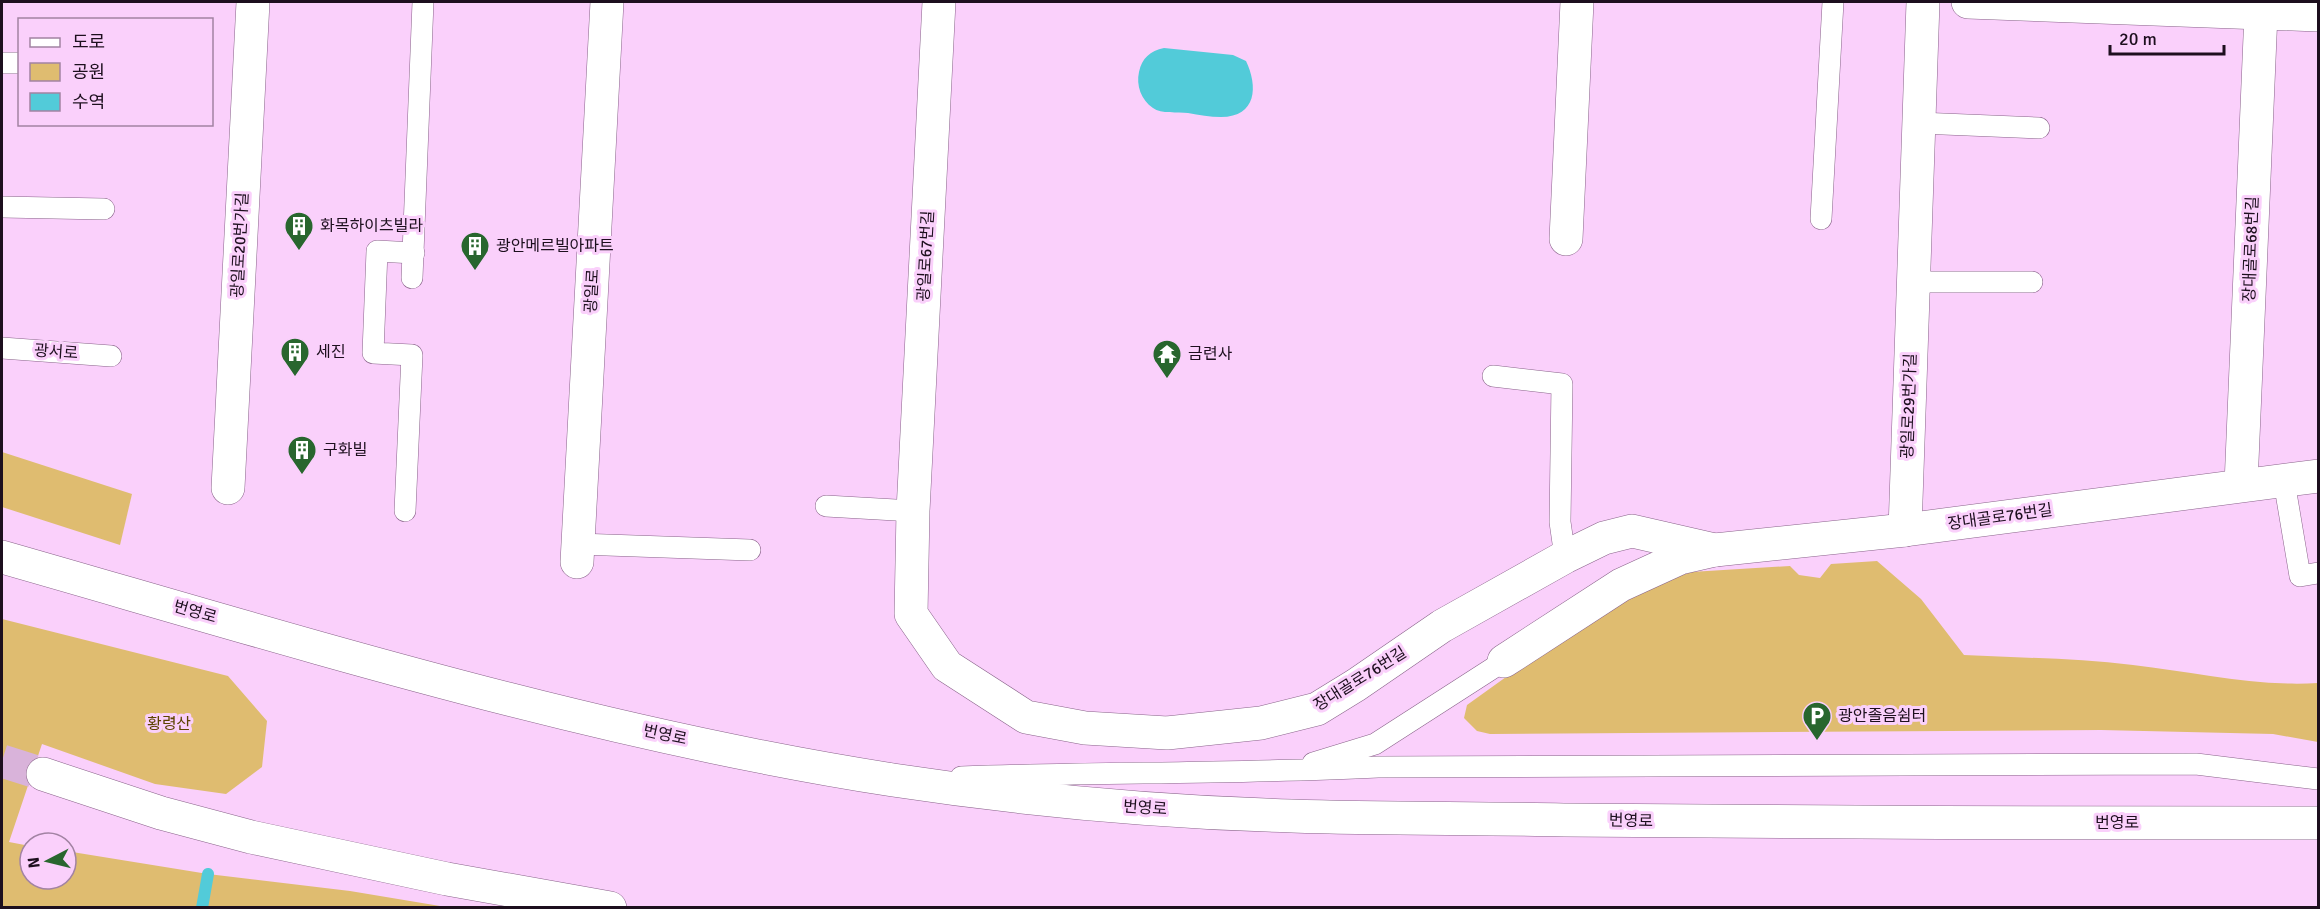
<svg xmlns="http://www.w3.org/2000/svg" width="2320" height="909" font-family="Signika,'Noto Sans KR',sans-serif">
<rect width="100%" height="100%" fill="#fad0fb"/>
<g fill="#dfbc70">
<path d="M2,452L132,494L120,545L2,507Z"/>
<path d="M1877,561L1921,599L1964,655C2020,658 2077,658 2133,665C2194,672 2257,687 2318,683V742L2273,734L2101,730L1490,734L1477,731L1464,718L1467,705L1513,672L1646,588L1691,572L1790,566L1799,575L1820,578L1831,564Z"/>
<path d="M2,619L228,676L267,721L262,767L226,794L155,784L42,744L9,842L30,846V879H66V851L208,874L350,891L446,907H2Z"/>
</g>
<path fill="#52cbd9" d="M1164,48L1233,55L1246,61C1258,86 1257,117 1221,117C1210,117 1199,115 1188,113C1178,112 1161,114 1153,108C1141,100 1136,85 1139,72C1142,58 1150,51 1164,48Z"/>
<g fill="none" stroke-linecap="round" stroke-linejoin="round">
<path stroke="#52cbd9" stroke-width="12" d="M202,908L208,874"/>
<path stroke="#d9b3da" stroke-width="33" stroke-dasharray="33 16" stroke-linecap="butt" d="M2,761L43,774"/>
<g stroke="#89638a" stroke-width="22">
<g id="service">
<path d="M2,63H20"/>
<path d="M1919,123L2039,128"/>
<path d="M2,207L104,209"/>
<path d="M1821,219L1833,2"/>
<path d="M412,278L423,2"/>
<path d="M1913,282H2032"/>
<path d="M2,348L111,356"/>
<path d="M1493,376L1562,384L1560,522L1565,557"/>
<path d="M2284,481L2300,576L2318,573"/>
<path d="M826,506L913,511"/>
<path d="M405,511L412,355L373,353L377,251L414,253"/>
<path d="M578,544L750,550"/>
<path d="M1313,763L1375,744L1504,661"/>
<path d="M961,777C1100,772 1239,774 1378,767L2196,764L2318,779"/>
</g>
</g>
<g stroke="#89638a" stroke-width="34">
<g id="minor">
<path d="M939,2L913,511L911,614L947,666L1026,717L1085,728L1167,733L1261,723L1317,709L1356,685L1442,626L1565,557L1604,538L1632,531L1715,550"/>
<path d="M1968,2L2318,15"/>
<path d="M1566,239L1577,2"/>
<path d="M2241,485L2261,13"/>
<path d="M228,488L253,2"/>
<path d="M1905,530L1923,2"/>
</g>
</g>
<g stroke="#89638a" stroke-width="34">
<g id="tertiary">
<path d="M577,562L607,2"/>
<path d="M1504,661L1621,585L1680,558L1715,550L1905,530L2318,476"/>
</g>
</g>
<g stroke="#89638a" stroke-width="34">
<g id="trunk">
<path d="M2,557C296,641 590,733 893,780C1025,800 1159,812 1292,816C1383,819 1473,818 1564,820C1815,823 2067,823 2318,823"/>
<path d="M43,774L161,813L251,837L447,879L610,908"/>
</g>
</g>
<use href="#service" stroke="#fff" stroke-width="21"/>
<use href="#minor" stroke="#fff" stroke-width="33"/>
<use href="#tertiary" stroke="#fff" stroke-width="33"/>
<use href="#trunk" stroke="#fff" stroke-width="33"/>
</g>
<defs>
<g id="building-pin" transform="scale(1.5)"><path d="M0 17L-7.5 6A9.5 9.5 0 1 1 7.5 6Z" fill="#28662e" stroke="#fad0fb"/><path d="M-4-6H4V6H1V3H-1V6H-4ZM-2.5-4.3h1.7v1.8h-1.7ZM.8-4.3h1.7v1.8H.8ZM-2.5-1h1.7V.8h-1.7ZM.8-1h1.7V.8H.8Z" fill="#fff"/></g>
<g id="temple-pin" transform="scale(1.5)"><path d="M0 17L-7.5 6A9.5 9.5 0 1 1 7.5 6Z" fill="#28662e" stroke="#fad0fb"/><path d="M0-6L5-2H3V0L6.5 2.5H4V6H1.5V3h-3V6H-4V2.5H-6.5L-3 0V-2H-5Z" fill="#fff"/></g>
<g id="parking-pin" transform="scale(1.5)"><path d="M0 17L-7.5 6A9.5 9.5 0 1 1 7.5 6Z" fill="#28662e" stroke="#fad0fb"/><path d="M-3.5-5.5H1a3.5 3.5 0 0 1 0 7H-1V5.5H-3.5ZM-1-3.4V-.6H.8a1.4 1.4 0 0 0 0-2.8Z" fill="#fff"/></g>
</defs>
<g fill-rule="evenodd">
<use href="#building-pin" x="299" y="226"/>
<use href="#building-pin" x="475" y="246"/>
<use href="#building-pin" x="295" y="352"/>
<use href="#temple-pin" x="1167" y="354"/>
<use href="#building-pin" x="302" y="450"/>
<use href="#parking-pin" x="1817" y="716"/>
</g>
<g text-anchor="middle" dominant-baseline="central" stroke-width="6" stroke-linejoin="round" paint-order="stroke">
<g font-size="16" fill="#1d0f1e" stroke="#fad0fb" text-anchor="start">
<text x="320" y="226">화목하이츠빌라</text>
<text x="496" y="246">광안메르빌아파트</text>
<text x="316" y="352">세진</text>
<text x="1188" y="354">금련사</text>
<text x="323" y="450">구화빌</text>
<text x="1838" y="716">광안졸음쉼터</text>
</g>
<g font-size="16" fill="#1d0f1e" stroke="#fad0fb">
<text transform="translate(240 245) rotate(-87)">광일로20번가길</text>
<text transform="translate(2251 249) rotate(-88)">장대골로68번길</text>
<text transform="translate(926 256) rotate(-87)">광일로67번길</text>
<text transform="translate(592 291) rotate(-87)">광일로</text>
<text transform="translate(56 352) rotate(4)">광서로</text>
<text transform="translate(1909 406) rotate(-88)">광일로29번가길</text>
<text transform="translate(2000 517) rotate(-8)">장대골로76번길</text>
<text transform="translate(195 612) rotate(16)">번영로</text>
<text transform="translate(1360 679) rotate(-32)">장대골로76번길</text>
<text transform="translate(665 735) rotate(12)">번영로</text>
<text transform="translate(1145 808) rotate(4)">번영로</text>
<text transform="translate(1631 821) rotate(1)">번영로</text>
<text x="2117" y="823">번영로</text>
</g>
<g font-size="16" fill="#5c4400" stroke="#fad0fb">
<text x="169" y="724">황령산</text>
</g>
</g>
<rect width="2320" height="909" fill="none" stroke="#1d0f1e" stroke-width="6"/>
<rect x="18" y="18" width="195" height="108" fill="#fad0fb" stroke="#a283a3" stroke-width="1.5"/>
<rect x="30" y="38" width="30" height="9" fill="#ffffff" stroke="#a283a3" stroke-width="1.5"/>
<text x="72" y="48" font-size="18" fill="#1d0f1e">도로</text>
<rect x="30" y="63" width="30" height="18" fill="#dfbc70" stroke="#a283a3" stroke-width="1.5"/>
<text x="72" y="78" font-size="18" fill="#1d0f1e">공원</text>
<rect x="30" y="93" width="30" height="18" fill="#52cbd9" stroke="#a283a3" stroke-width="1.5"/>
<text x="72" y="108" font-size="18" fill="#1d0f1e">수역</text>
<g transform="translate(48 861) rotate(263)"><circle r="28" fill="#fad0fb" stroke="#a283a3" stroke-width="1.5"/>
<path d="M0-4.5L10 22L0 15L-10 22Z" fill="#28662e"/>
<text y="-9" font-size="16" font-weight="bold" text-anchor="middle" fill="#1d0f1e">N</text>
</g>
<path d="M2110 45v9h114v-9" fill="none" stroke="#1d0f1e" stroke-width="3"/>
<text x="2119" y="45" font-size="18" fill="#1d0f1e" stroke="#fad0fb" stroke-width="4.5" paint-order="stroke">20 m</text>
</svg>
